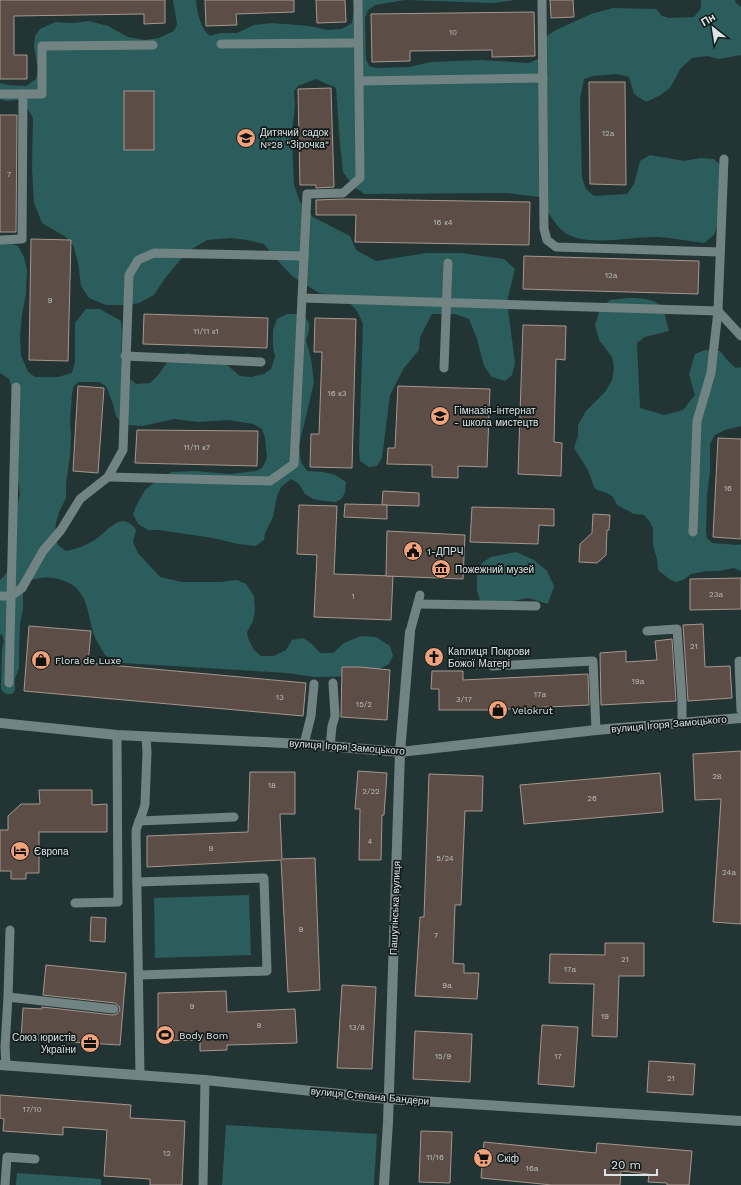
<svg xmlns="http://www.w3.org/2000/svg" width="741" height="1185" font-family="'Work Sans',sans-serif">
<rect width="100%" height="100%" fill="#233434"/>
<g fill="#2a5d5c">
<path d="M173,0H196C197,12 200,28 210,36L220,33H237L254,25L272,23L309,26L328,30L342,29L352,23L354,9L353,0H515L492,3L405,0L375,5L368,10L365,18L366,59L369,66L376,68L409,67L431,62L481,60L528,63L538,59L545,37L556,30L591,14L613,8L656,9L662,16L669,18L694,17L701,8V0H735L736,3L741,7V55L719,59L707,56L692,58L681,68L670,88L659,96L646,102L634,94L629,77L617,74L593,76L584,79L580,99L582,178L586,189L594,196L627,194L634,184L640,161L650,155L684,161L700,158L714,159L723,168L721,216L714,235L704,243C689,241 673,238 658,237C632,236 585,248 564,232C554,224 546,208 539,197L507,193L365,194L354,187L343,172L340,145L336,88L316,79L298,86L294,91L295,106L292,132L293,165L294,185L300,202L313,217L350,236L356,250L376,261L427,253H461L504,259L515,269L507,301L515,363L512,375L505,381L492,377L484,366L477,339L469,319L455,314H432L420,337L419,350L404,368L390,395L382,458L377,466L369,467L360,461L359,450L363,324L357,311L344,297L319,293L292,276L277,260L264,244L247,240L231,238L207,240L192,249L182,258L166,277L154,295L139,303L127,305H106L89,298L81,286L78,262L73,245L66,237L42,223L34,203L32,168L33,118L28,109L19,100L6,101L0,99V83L8,85L26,86L36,79L38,70L34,47L35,36L40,29L55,22L73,23L89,21L108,26L128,37L145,40L159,38L174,31L177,24Z"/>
<path d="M6,242L18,246L24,257L27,270L26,294L22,314L20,337L21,355L28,372L35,377H58L72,373L75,362V323L86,309H100L121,321L122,333L121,359L123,373L136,384L150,383L159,374L168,361L186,353L208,356L227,365L240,376L251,377L264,374L271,369L275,357L273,347V330L277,319L287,314H299L305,317L309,323V331L306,340L311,359L314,382L299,446L301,462L307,471L323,472L335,475L346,482L345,493L341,499L336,502L325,501L313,499L305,494L299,484L291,479L281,487L277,496L273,517L265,533L264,540L255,546L238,544L213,538L159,530H148L138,524L133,514L136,506L145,490L160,478L172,472L195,471L229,474L256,471L262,468L267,458L265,438L262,429L253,424L228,420L198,422L174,419L143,426L129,425L121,423L116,416L113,404L106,386L99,382H79L74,386L72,393L70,423L71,437L70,456L66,484V498L59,512L56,523L55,533L58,545L66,551C76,549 84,546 93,541C107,533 121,508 136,530L133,542L138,553L160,577L182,582H220L237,580L246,584L254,596L255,611L253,621L247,632L248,638L254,650L261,656H274L286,650L292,640L303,638L312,644L320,653H333L344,643L361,636L376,637L390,646L393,656L389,664L365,676L315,677L287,673L123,663C118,661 110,659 106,656C104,654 102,650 101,648C84,625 95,592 64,581C51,576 40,577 28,581L23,593V609L20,624L19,650V668L15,679V690L12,694C6,694 3,694 1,688L2,650L4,641L2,635L0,634V580L5,575L11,564L13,522L20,495L18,478L19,461L13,408V392L9,379L0,373V243Z"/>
<path d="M628,298C641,298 659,298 664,312C666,318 667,325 669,331L645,337L637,343L640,408L664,415L683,410L695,395L689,374L695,354L705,350L720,351L728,361L736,368L741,367V426L725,430L715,435L710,444V472L707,495L706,532L707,538L712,543L737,545L741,544V571L734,568L719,571H707L691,574L683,580L676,582L669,579L658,570L657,559L653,545V528L650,522L644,515L634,514L617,505L613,497L607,493L597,490L594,487L588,470L574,448L578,436V425L586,411L605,392L612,380L614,368L612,357L599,340L595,325L600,309L610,300Z"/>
<path d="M516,552L534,560L547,571L554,586L548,604L528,598L488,606L480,601L477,590V572L483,562L491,557Z"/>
<path d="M249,895L251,955L155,958L154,898Z"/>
<path d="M226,1125L377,1134L374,1185H222Z"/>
<path d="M17,1173L101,1179V1185H16Z"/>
</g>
<g fill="#5c4e47" stroke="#a6968e">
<path d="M0,0H165V23L144,24V14L14,16V55H27V79H0Z"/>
<path d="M205,0H294V12L236,14L237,25L206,26Z"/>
<path d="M316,0H345L346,22L317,23Z"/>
<path d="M550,0H573L574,17L551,18Z"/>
<path d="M534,12L535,56L492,57V50L410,51V61L372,62L371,14Z"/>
<path d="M589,82H625L626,185L590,184Z"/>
<path d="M331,88L334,187L316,188V185H300L298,89Z"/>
<rect x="124" y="91" width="30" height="59"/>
<path d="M0,115H17L16,232H0Z"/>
<path d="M344,199L530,202L529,245L355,242L356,215H316V200Z"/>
<path d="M31,239L71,240L68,361L29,360Z"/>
<path d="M524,256L699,261L698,294L523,289Z"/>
<path d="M144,314L268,318L267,348L143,344Z"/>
<path d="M315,318L356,319L352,468L310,467L311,434H319L322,352H314Z"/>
<path d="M523,325L566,326L565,360L556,359L554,442L562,443L561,476L518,474Z"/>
<path d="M78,386L104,388L98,473L73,471Z"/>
<path d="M398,386L490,389L487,467L458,466V478L432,477V465L387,464L388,448H395Z"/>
<path d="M137,430L258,431L257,466L135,463Z"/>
<path d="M718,438L741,439V539L713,537Z"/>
<path d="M383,491L419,493V506L382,505Z"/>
<path d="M345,504L387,505V519L344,517Z"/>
<path d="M299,505L337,506L334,574L393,576L391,620L314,617L317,555L297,554Z"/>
<path d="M472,507L554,509V526L539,525L538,544L470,542Z"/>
<path d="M593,514L610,515L609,530H607L606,555L597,563L579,562L580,544L592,533Z"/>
<path d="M387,531L465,535L463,579L386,576Z"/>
<path d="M741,578V609L690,610V579Z"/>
<path d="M703,624L705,667L730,666L732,698L688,701L683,625Z"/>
<path d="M29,626L91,631L88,663L306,683L303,716L24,691Z"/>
<path d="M672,639L676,701L601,705L600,653L626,651V662L657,660L655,641Z"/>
<path d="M342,667H360L390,670L387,720L341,717Z"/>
<path d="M432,671H463V680L588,674L589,705L489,710H439V689H431Z"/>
<path d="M741,751V924L713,922L721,799L695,800L693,754Z"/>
<path d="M358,771L387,773L384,815H382L381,860H359L360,809H355Z"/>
<path d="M250,772H295V814H280L282,859L315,858L320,990L288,992L281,860L147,867V836L248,832Z"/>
<path d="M660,773L663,812L524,824L520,785Z"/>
<path d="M429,774L483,776L482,811H465L461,905H455L453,963L464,964V973H479L477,999L415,996L420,917H424Z"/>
<path d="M39,790H92V805L107,804V832H39V873H26V879H11V871H0V830H8V816L21,804H40Z"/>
<path d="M91,917L106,918L105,942L90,941Z"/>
<path d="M605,943H644V976H619L617,1037L592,1036L594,984L549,983L550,954L605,955Z"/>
<path d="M46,965L126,973L120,1045L21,1039L23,1008L42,1009V1007L113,1015L117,1014L120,1010L119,1006L115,1003L43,995Z"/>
<path d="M342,985L376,987L372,1069L337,1068Z"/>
<path d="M226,991L227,1012L295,1009L297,1043L227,1045V1050L200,1051V1040L158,1041V993Z"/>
<path d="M542,1025L578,1027L574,1087L538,1084Z"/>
<path d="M415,1031L472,1034L470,1082L413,1079Z"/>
<path d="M649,1061L695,1064L693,1095L647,1092Z"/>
<path d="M0,1095L131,1105L130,1118L185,1121L182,1185H150V1179L104,1176L107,1130L63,1127V1135L3,1131L4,1119L0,1118Z"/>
<path d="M421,1131L452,1132L450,1183L419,1182Z"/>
<path d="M484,1142L596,1153L597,1143L692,1151L689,1185H667V1183L648,1182L649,1174L621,1171L620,1185H552L481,1178Z"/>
</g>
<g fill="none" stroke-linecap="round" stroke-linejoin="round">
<g stroke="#718483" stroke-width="9">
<path d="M542,0L544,229L547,240L556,247L720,252"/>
<path d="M221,44L358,43"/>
<path d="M359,81L543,78"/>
<path d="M0,94H42V46L153,45"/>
<path d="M0,240L22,239L23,94"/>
<path d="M304,256L302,298L718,311L741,336"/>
<path d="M125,356L261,362"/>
<path d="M444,368L448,263"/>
<path d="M108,477L270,481L294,464L302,298"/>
<path d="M693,532L697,421L711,373L718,311L724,159"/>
<path d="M0,596H11L22,588L43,551L61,530L80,499L108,477L123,450L129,275L138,260L154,253L304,256L307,194L343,193L360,178L358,0"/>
<path d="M418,604L536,606"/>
<path d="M647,631L677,629L682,700V722"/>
<path d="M410,632L420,595"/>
<path d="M739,661L741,710"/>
<path d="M492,666L593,661L596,730"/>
<path d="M9,683L16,387"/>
<path d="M304,744L311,716L314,684"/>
<path d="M330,747L332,726L335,716L333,683"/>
<path d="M139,821L234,817"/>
<path d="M137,882L264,878L267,971L139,975"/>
<path d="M75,903L118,902L117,735"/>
<path d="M8,997L114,1009"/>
<path d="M6,1066L5,1047L8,997L10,930"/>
<path d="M140,1075L136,831C138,822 143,814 145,804L147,752L146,737"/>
<path d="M5,1185L7,1157L35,1159"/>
<path d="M203,1185L205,1080"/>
</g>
<g stroke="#718483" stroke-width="10">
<path d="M0,723L117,735L304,744L400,752L596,730L741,718"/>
<path d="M0,1065L205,1080L388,1099L741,1121"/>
<path d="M384,1185L388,1122L400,752L410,632"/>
</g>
</g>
<defs>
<g id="school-disc" transform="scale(1)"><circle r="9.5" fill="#f0a27a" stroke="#131a1a"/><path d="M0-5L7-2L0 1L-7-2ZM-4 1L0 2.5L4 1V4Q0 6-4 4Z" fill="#111"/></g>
<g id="civic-disc" transform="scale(1)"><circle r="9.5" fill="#f0a27a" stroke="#131a1a"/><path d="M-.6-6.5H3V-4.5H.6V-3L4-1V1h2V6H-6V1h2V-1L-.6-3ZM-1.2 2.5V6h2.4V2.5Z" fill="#111"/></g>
<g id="museum-disc" transform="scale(1)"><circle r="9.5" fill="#f0a27a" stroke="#131a1a"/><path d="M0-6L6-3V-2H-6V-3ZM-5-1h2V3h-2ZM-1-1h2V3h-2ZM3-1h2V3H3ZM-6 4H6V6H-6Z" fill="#111"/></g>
<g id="church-disc" transform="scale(1)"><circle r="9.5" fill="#f0a27a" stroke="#131a1a"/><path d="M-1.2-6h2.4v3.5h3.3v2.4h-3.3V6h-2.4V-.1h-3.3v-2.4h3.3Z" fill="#111"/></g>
<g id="shop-disc" transform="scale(1)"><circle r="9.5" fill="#f0a27a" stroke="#131a1a"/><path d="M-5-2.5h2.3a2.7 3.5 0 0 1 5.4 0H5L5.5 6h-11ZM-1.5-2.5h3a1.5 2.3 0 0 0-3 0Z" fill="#111"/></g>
<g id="hotel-disc" transform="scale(1)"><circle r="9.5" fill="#f0a27a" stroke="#131a1a"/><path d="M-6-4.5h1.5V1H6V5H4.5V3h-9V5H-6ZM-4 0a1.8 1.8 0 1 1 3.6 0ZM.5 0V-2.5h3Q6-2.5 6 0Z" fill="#111"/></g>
<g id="stadium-disc" transform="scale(1)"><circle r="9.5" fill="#f0a27a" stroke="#131a1a"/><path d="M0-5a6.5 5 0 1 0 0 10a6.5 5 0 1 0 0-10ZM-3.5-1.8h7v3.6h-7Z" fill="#111"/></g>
<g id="office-disc" transform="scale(1)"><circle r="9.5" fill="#f0a27a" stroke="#131a1a"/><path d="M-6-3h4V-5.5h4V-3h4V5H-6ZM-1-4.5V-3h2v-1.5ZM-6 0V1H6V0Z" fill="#111"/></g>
<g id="supermarket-disc" transform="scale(1)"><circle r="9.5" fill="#f0a27a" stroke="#131a1a"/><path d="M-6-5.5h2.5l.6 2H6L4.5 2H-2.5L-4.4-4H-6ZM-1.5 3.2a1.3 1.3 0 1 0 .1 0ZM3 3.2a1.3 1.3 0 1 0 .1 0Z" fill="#111"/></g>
</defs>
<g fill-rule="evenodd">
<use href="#school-disc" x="246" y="138"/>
<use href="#school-disc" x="440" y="416"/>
<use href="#civic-disc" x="413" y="551"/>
<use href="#museum-disc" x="441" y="569"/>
<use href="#church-disc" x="434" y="657"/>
<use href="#shop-disc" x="41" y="660"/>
<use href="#shop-disc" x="498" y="710"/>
<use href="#hotel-disc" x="20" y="851"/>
<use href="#stadium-disc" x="165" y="1035"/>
<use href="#office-disc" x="90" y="1043"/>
<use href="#supermarket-disc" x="483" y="1158"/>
</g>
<g text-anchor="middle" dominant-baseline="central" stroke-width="3.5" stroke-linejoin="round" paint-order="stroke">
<g font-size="8" fill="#babebd">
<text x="453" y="32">10</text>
<text x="608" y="133">12а</text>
<text x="9" y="174">7</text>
<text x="443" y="222">16 к4</text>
<text x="611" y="275">12а</text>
<text x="50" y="300">9</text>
<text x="206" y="331">11/11 к1</text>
<text x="337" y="393">16 к3</text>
<text x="197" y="447">11/11 к7</text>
<text x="728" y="488">16</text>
<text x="716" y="594">23а</text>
<text x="353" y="596">1</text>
<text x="694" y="646">21</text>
<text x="638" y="681">19а</text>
<text x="540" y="694">17а</text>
<text x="280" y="697">13</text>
<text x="464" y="699">3/17</text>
<text x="364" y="704">15/2</text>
<text x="717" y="776">28</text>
<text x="272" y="785">18</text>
<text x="371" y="791">2/22</text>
<text x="592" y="798">26</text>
<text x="370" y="841">4</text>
<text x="211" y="848">9</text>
<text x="445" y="858">5/24</text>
<text x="729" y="872">24а</text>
<text x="301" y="929">9</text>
<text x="436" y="935">7</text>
<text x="625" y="959">21</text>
<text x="570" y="969">17а</text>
<text x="447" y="985">9а</text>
<text x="192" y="1006">9</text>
<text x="605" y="1016">19</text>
<text x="259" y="1025">9</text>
<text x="357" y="1027">13/8</text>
<text x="443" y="1056">15/9</text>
<text x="558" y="1056">17</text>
<text x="671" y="1078">21</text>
<text x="32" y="1109">17/10</text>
<text x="167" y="1153">12</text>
<text x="435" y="1157">11/16</text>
<text x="532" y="1168">16а</text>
</g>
<g font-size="10" fill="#dae4e4" stroke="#131a1a" text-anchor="start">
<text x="260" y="132">Дитячий садок<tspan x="260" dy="12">№28 "Зірочка"</tspan></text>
<text x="454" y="410">Гімназія-інтернат<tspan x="454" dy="12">- школа мистецтв</tspan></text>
<text x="427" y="551">1-ДПРЧ</text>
<text x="455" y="569">Пожежний музей</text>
<text x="448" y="651">Каплиця Покрови<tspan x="448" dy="12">Божої Матері</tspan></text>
<text x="55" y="660">Flora de Luxe</text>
<text x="512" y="710">Velokrut</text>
<text x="34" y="851">Європа</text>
<text x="179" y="1035">Body Bom</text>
<text x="76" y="1037" text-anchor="end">Союз юристів<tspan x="76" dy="12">України</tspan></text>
<text x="497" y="1158">Скіф</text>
</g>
<g font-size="10" fill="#dae4e4" stroke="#131a1a">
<text transform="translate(669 724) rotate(-5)">вулиця Ігоря Замоцького</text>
<text transform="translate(347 747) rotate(4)">вулиця Ігоря Замоцького</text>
<text transform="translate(395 908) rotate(-88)">Пашутінська вулиця</text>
<text transform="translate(370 1096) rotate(5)">вулиця Степана Бандери</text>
</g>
</g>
<g transform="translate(713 28) rotate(330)" stroke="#131a1a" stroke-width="3" paint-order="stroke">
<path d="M0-3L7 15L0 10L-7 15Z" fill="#dae4e4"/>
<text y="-6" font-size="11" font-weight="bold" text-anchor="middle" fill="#dae4e4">Пн</text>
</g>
<path d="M605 1169v6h52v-6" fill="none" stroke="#dae4e4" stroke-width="2"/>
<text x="611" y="1169" font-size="12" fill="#dae4e4" stroke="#131a1a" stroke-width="3" paint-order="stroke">20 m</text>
</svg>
